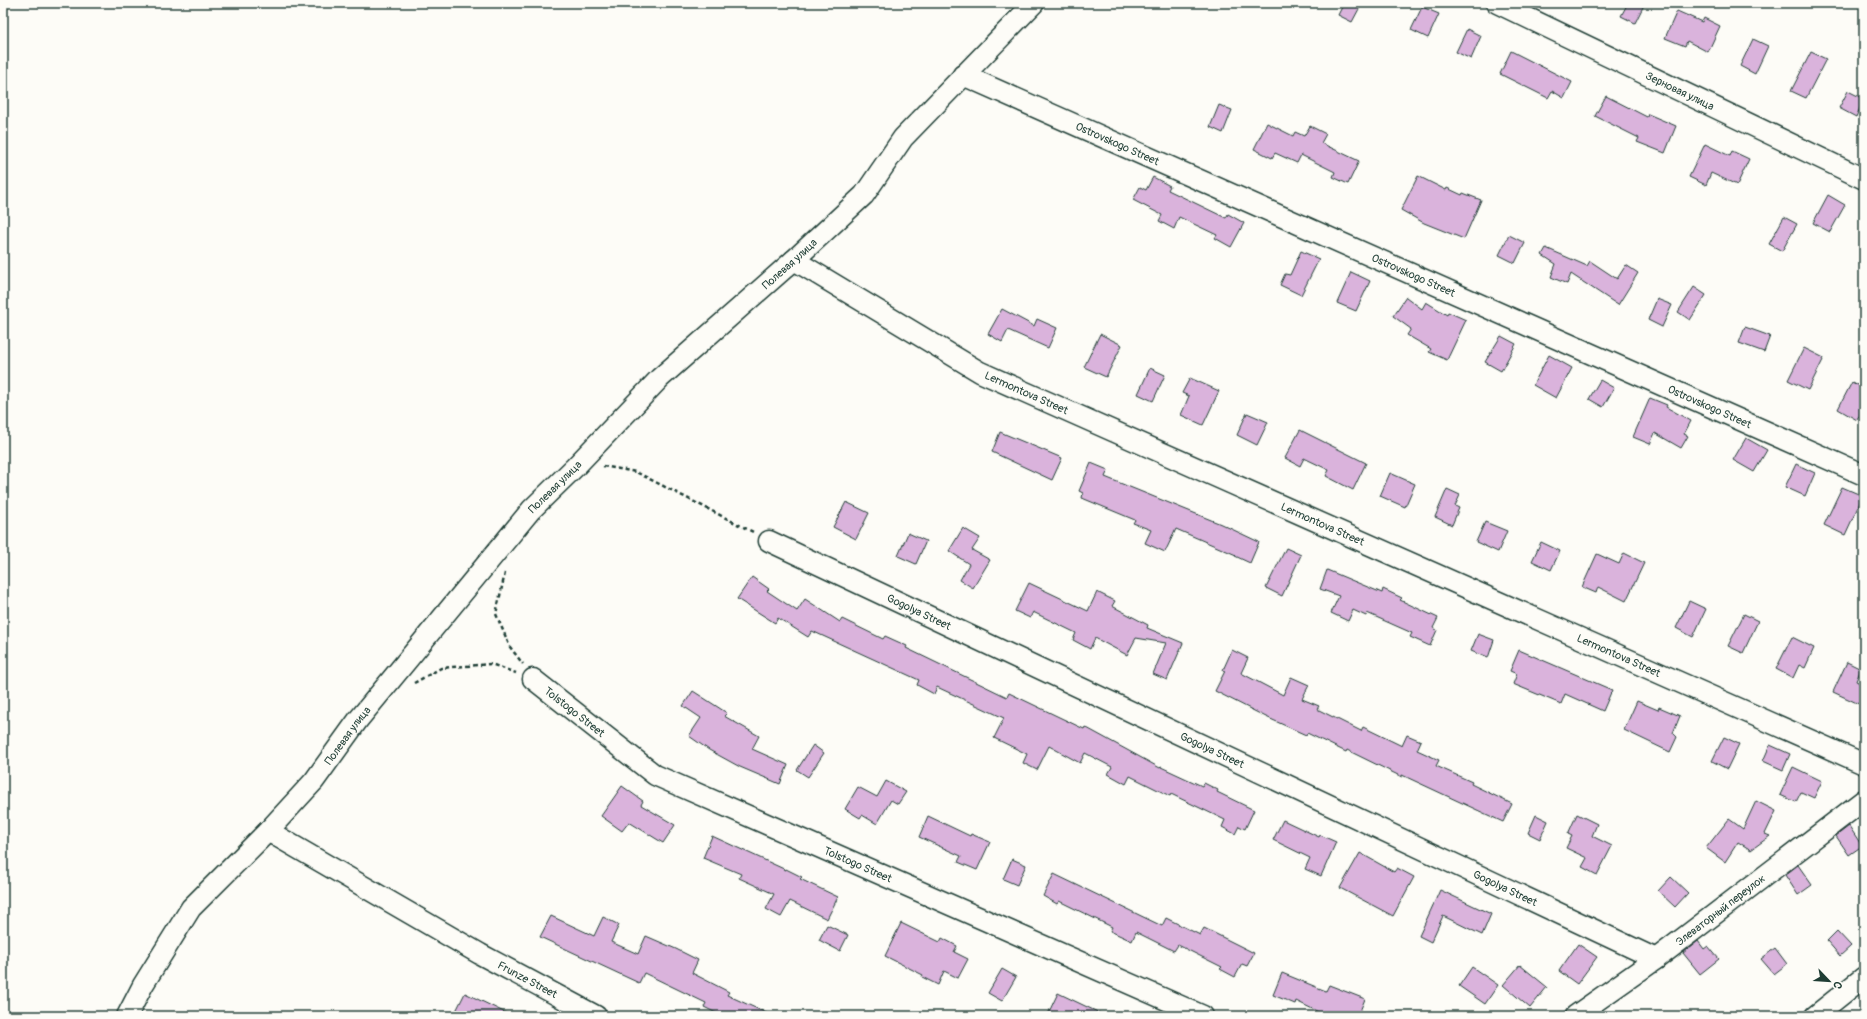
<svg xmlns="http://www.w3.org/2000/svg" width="1867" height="1019" font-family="Pangolin,sans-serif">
<rect width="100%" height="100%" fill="#fdfcf7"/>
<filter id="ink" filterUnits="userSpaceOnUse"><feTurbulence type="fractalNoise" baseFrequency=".025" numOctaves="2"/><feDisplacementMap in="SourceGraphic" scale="8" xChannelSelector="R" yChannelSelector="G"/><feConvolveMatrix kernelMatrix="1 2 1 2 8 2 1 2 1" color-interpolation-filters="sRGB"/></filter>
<g filter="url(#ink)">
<g fill="#dab3dc" stroke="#1f3d34">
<path d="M1344,3H1352L1360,7L1352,22L1338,15Z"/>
<path d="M1628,3H1645L1635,23L1621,16Z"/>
<path d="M1422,7L1439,14L1428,38L1411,30Z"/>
<path d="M1677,11L1702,22L1704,18L1720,26L1708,52L1687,41L1685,46L1665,38Z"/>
<path d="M1467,29L1481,36L1471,59L1456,52Z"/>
<path d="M1753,39L1768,46L1755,74L1740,66Z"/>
<path d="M1511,51L1572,82L1564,98L1552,91L1548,98L1500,74Z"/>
<path d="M1811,52L1826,59L1806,98L1791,91Z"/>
<path d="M1848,91L1864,99L1856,117L1839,108Z"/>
<path d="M1606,96L1647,117L1648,114L1676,126L1665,153L1637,142L1639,138L1595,116Z"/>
<path d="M1219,105L1232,110L1223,133L1210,127Z"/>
<path d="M1267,123L1293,136L1295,132L1304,136L1310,126L1326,134L1321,143L1359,161L1348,184L1333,177L1335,172L1301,155L1297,163L1275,153L1272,158L1254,149Z"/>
<path d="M1705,144L1730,156L1732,151L1749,159L1737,185L1711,173L1706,185L1689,177Z"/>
<path d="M1418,176L1446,190L1447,188L1462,195L1463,193L1481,200L1464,239L1424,223L1401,210Z"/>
<path d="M1153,177L1170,186L1168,190L1226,218L1228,214L1244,223L1231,247L1215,238L1217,235L1179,217L1174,229L1159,221L1162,215L1133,200L1140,187L1146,190Z"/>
<path d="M1828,195L1845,205L1830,232L1813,223Z"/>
<path d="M1784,217L1797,224L1782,251L1769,244Z"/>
<path d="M1509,235L1525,243L1515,263L1499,255Z"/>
<path d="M1546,248L1587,266L1590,261L1617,279L1626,265L1638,273L1618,305L1571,274L1567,284L1551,277L1556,264L1542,255Z"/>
<path d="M1301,251L1319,259L1301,295L1280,285L1285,274L1290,275Z"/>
<path d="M1351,272L1370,281L1356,311L1337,303Z"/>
<path d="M1694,287L1706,295L1690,320L1678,312Z"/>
<path d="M1406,297L1422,309L1426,302L1447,315L1448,312L1466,320L1447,360L1429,352L1431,349L1407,335L1411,329L1393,316Z"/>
<path d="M1657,299L1672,305L1662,327L1648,320Z"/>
<path d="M1002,309L1034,326L1037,319L1057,328L1048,348L1008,330L1002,342L988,334Z"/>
<path d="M1745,327L1770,336L1764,352L1739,343Z"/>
<path d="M1100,334L1122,345L1106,377L1084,367Z"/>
<path d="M1501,336L1516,344L1501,371L1485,362Z"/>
<path d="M1804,348L1824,358L1808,390L1788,380Z"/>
<path d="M1549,355L1572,368L1556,398L1533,385Z"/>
<path d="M1150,368L1165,375L1153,401L1138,394Z"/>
<path d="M1190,378L1219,391L1203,425L1181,415L1189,396L1182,393Z"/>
<path d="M1600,380L1614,388L1603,407L1589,399Z"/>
<path d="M1852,382L1864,389V407L1857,420L1838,409Z"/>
<path d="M1650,398L1667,405L1666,407L1691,421L1684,434L1688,436L1681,448L1655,433L1650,444L1633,437Z"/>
<path d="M1247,413L1268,422L1257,445L1237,435Z"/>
<path d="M1300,430L1366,463L1353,490L1326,476L1329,470L1304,458L1300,466L1285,458Z"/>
<path d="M1000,432L1062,458L1052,480L992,452Z"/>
<path d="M1746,438L1767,450L1754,472L1733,460Z"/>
<path d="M1091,463L1108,470L1105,477L1221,524L1259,542L1250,563L1235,556L1236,555L1176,529L1165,552L1145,543L1151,530L1133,523L1135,520L1082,498L1083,493L1079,491Z"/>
<path d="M1796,464L1815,473L1805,496L1785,487Z"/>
<path d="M1390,473L1415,484L1405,507L1380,496Z"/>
<path d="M1842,487L1863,496L1845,535L1824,525Z"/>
<path d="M1447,489L1460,495L1455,506L1459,508L1452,525L1435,517Z"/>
<path d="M846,502L869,513L856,539L833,527Z"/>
<path d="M1485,522L1507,531L1498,552L1476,542Z"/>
<path d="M963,528L980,538L972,550L990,560L973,588L960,580L969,564L949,551Z"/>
<path d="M908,533L926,541L916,564L898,556Z"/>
<path d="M1541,542L1560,551L1551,570L1532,561Z"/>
<path d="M1286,548L1301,555L1282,596L1266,588Z"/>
<path d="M1624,553L1644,563L1626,601L1598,587L1596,593L1582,587L1597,554L1619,564Z"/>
<path d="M1327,570L1382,593L1383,589L1402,598L1400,600L1438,618L1433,628L1437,630L1430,646L1410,637L1412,633L1367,613L1366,616L1353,610L1348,621L1331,613L1339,596L1320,589Z"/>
<path d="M752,577L769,589L767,591L797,611L805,599L840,622L842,619L883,639L885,636L907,646L906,648L1007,697L1009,693L1084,729L1085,727L1160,768L1161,767L1202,786L1204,783L1218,790L1217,792L1254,810L1245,829L1239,826L1235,834L1222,827L1225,820L1171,794L1170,796L1130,776L1126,784L1108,774L1112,767L1085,753L1080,763L1049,746L1037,770L1023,763L1027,754L994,738L1004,718L937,687L934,694L917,685L919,680L812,631L808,637L778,618L775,623L737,599Z"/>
<path d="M1029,583L1088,611L1097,592L1115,601L1112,606L1148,625L1147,628L1183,643L1167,680L1153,674L1166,643L1136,638L1127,655L1095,638L1090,649L1073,640L1076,633L1033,612L1030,618L1015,611Z"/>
<path d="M1689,601L1706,609L1693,637L1676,628Z"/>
<path d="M1744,614L1758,621L1743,653L1728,646Z"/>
<path d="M1478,634L1494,640L1488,658L1471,651Z"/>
<path d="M1792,637L1814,648L1805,668L1799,665L1793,678L1776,669Z"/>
<path d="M1232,650L1248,658L1241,673L1283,695L1291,677L1309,685L1302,699L1319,706L1317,709L1361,731L1363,727L1402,746L1407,735L1421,741L1417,750L1439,760L1436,766L1472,782L1471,784L1512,804L1503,822L1402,775V777L1347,750L1346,752L1307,733L1306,735L1266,717L1215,691L1225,671L1223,670Z"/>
<path d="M1519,650L1612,690L1603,711L1565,694L1561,704L1513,684L1517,674L1510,671Z"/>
<path d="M1847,662L1861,669L1856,681L1864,685V693L1859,704L1833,692Z"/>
<path d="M693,691L727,713L724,716L759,736L752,749L788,765L780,784L740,767L709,750L689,736L701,718L683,706Z"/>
<path d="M1637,701L1658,710L1659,707L1680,716L1673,733L1677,737L1670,752L1624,730Z"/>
<path d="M1724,737L1739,744L1727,769L1712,761Z"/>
<path d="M813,745L824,753L808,777L797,770Z"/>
<path d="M1770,745L1790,754L1783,770L1763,761Z"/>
<path d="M1793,767L1822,781L1814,798L1801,792L1796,802L1780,795Z"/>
<path d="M886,781L906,792L898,804L891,800L877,824L862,815L860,818L845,809L858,787L877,797Z"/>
<path d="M622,786L643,801L641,805L675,825L663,843L629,822L622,831L601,816Z"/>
<path d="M1756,801L1776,811L1765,834L1770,836L1751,850L1738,842L1725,862L1706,848L1729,819L1743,829Z"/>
<path d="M1577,814L1597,824L1592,836L1612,846L1597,875L1582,867L1587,858L1566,848L1572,836L1568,834Z"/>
<path d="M1536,815L1548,821L1540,839L1528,833Z"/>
<path d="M928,816L970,836L971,834L990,842L977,870L958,862L961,856L919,837Z"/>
<path d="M1283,820L1319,837L1320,835L1336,842L1321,876L1305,869L1310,858L1273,840Z"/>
<path d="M1849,826L1862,846L1849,855L1836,836Z"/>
<path d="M712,836L786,870V869L802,877L800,879L838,897L827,919L790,901L781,917L766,909L774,894L739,878L741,874L703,858Z"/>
<path d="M1360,853L1394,872L1397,868L1414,877L1393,916L1340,888Z"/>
<path d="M1012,859L1026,865L1017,885L1003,879Z"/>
<path d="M1798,865L1812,885L1798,895L1785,875Z"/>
<path d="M1054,874L1162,926L1166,918L1200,935L1204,928L1254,953L1247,966L1242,964L1235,977L1220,969L1222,967L1178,945L1174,951L1136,932L1132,941L1110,931L1112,927L1059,901L1057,904L1043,896Z"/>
<path d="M1671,877L1688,893L1675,907L1658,891Z"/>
<path d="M1440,890L1491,914L1482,935L1443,916L1431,942L1419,936Z"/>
<path d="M551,916L594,936L603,917L619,925L611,942L638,954L646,936L676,949L698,960L692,973L729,992L727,995L773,1016H722L704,1007L706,1003L644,973L639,983L540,937Z"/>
<path d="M901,923L940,942L942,938L957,946L954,952L968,959L958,978L944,971L938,985L922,977L923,975L885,956Z"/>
<path d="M827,925L848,935L840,951L819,940Z"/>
<path d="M1837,931L1851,946L1840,956L1827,941Z"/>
<path d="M1698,941L1704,949L1708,946L1719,959L1700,974L1683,953Z"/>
<path d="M1578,944L1597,957L1577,984L1559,971Z"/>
<path d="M1775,948L1787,964L1774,974L1761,959Z"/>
<path d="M1520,965L1547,987L1530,1008L1503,985Z"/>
<path d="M1472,967L1498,985L1485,1004L1459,986Z"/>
<path d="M1002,969L1016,977L1002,1001L988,993Z"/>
<path d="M1282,973L1326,991L1329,985L1365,999L1358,1016H1327L1296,1001L1295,1004L1273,995Z"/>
<path d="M465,993L512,1016H465L456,1011Z"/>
<path d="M1058,993L1106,1016H1047Z"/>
</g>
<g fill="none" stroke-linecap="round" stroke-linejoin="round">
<g stroke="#1f3d34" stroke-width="23">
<g id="minor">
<path id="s1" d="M1497,3L1864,179"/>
<path id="s2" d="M963,75L1864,475"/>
<path id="s3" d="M794,260L980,372L1864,764"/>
<path id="s4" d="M769,541L1656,959"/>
<path id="s5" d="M533,679L655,775L1203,1016"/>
<path id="s6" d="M268,831L480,954L596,1016"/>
<path id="s7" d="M127,1016L143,985L191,908L268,831L314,781L358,720L531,510L575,467L660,378L794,260L864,195L903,138L1034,3"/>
<path id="s8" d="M1575,1016L1656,959L1864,800"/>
<path d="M1815,1016L1864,977"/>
</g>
</g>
<g stroke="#1f3d34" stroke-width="2.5" stroke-dasharray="4 3" stroke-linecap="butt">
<path d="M603,466L636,472L753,532"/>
<path d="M505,573L496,614L510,647L523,664"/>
<path d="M414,683L441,668L491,664L516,673"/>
</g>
<use href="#minor" stroke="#fdfcf7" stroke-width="20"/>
</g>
</g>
<g text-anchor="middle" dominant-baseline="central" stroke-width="3.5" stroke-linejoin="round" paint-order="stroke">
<g font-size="11" fill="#1f3d34" stroke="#fdfcf7">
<text stroke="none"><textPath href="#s1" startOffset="203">Зерновая улица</textPath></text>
<text stroke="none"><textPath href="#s2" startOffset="169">Ostrovskogo Street</textPath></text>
<text stroke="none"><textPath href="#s7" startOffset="1007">Полевая улица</textPath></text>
<text stroke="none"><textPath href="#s2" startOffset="493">Ostrovskogo Street</textPath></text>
<text stroke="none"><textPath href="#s3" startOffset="268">Lermontova Street</textPath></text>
<text stroke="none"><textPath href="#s2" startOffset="817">Ostrovskogo Street</textPath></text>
<text stroke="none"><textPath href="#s7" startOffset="683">Полевая улица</textPath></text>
<text stroke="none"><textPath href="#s3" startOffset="592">Lermontova Street</textPath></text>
<text stroke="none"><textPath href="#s4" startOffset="166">Gogolya Street</textPath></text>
<text stroke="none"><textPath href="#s3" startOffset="916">Lermontova Street</textPath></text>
<text stroke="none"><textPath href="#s5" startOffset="53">Tolstogo Street</textPath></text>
<text stroke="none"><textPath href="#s7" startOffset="359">Полевая улица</textPath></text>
<text stroke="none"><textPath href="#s4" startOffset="490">Gogolya Street</textPath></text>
<text stroke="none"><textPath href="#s5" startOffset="377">Tolstogo Street</textPath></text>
<text stroke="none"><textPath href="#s4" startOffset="814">Gogolya Street</textPath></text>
<text stroke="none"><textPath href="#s8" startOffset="180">Элеваторный переулок</textPath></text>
<text stroke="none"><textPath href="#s6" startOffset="299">Frunze Street</textPath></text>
</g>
</g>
<rect width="1867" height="1019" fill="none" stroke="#fdfcf7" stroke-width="16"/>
<rect x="8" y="8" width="1851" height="1003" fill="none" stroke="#1f3d34" stroke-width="1.5" filter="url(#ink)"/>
<g transform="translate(1829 981) rotate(115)" stroke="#fdfcf7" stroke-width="3" paint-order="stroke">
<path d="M0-3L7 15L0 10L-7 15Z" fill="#1f3d34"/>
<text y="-6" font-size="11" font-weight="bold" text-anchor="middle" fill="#1f3d34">С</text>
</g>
</svg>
